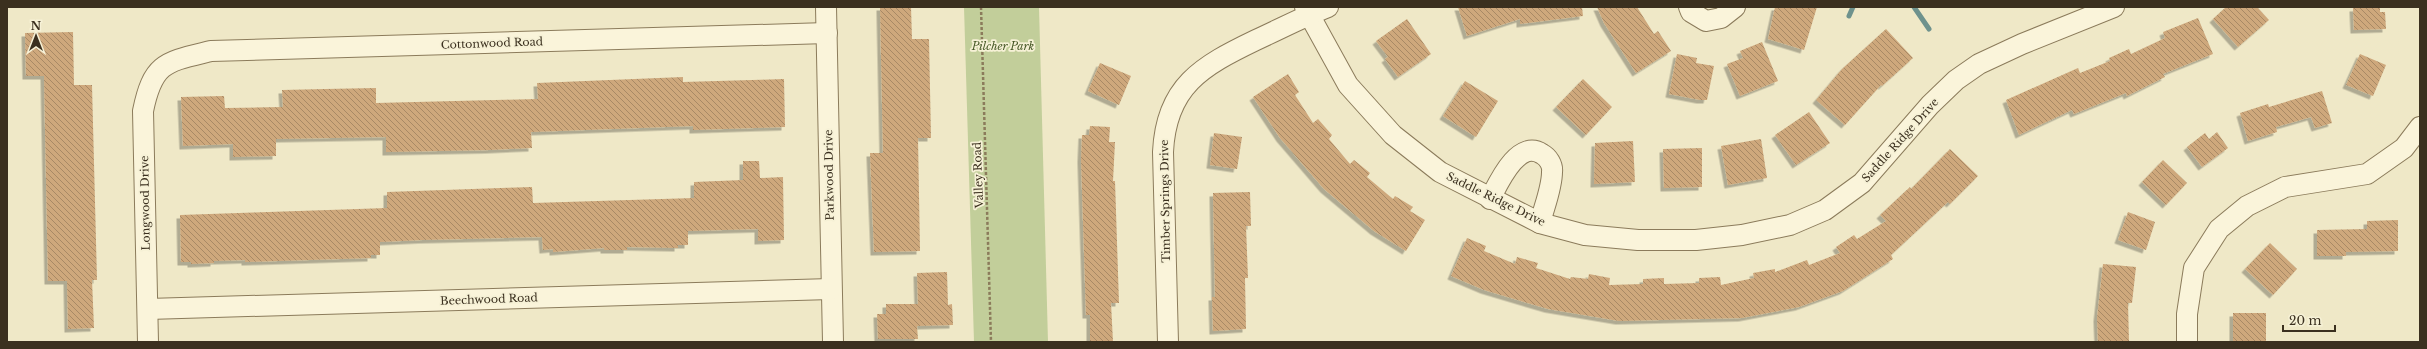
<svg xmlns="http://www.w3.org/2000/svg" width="2427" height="349" font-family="'Libre Baskerville',serif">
<defs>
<pattern id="building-back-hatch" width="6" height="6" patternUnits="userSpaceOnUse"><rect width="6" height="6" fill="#cea87c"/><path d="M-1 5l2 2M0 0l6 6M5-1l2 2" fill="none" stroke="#a88965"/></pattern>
<filter id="shadow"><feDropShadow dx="-3.5" dy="3.5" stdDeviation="0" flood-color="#0004"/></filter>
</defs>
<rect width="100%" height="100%" fill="#efe8c7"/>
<path fill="#c2ce9a" d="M964,7H1039L1048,342H974Z"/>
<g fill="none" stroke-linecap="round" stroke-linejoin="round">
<g stroke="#6e928d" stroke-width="5">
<path d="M1914,7L1929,29"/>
<path d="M1849,16L1853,7"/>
</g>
</g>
<g fill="url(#building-back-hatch)" filter="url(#shadow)">
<path d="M880,7H911L912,39H929L931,138H918L920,251L874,252L870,153H883Z"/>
<path d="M1458,7H1582L1583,16L1520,24V19L1467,36Z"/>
<path d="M1597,7H1637L1654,34L1658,31L1671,51L1636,73L1604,23Z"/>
<path d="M1775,7H1817L1804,50L1768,39Z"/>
<path d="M2226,7H2257L2269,20L2238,47L2213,19Z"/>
<path d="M2380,7V12H2385L2386,29L2354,30L2353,8Z"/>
<path d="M2198,18L2213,54L2163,74L2165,77L2127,96L2126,93L2074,114L2072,110L2019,135L2006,100L2078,68L2080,73L2110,61L2109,58L2129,49L2131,54L2165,38L2163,32Z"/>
<path d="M1407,19L1431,54L1398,77L1385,59L1388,57L1376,41Z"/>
<path d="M1886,29L1913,58L1882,86L1881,85L1845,125L1816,100L1842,69Z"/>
<path d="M73,32L74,85H92L97,280H92L94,328L68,329L67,281H48L44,76H26L25,33Z"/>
<path d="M1762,42L1778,81L1740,96L1727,64L1743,58L1740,51Z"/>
<path d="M1677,54L1697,58L1696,63L1714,66L1707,100H1700L1669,94Z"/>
<path d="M2360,54L2386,65L2373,96L2346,85Z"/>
<path d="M1100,63L1131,76L1119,105L1088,91Z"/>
<path d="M1288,74L1299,92L1295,95L1313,123L1318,119L1332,135L1329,139L1350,164L1354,160L1370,173L1367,177L1393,199L1395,196L1413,207L1410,211L1425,220L1406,251L1374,231L1324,189L1280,138L1253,97Z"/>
<path d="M683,77V82L784,79L785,127L693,130V126L531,132L532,148L489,150L386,152V137L276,139V156L233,157V144L183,146L181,97L224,96L225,108L283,107L282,90L325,89L376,88V103L538,99L537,83Z"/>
<path d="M1583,79L1612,107L1586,135L1556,107Z"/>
<path d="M1465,81L1498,101L1476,137L1443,116Z"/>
<path d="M2322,91L2332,123L2315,128L2311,117L2276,127L2277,132L2248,141L2240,113L2268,104L2269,107Z"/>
<path d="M1809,112L1830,143L1796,165L1775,135Z"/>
<path d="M1090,126L1110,127L1109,142H1115L1113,181H1115L1119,303H1111L1113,342H1090V315H1086L1081,159L1082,135H1089Z"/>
<path d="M2217,132L2228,148L2202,167L2187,147L2205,133L2209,139Z"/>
<path d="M1214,133L1242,137L1237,169L1210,165Z"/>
<path d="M1761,139L1767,178L1728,185L1721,146Z"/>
<path d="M1633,141L1635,182L1594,184L1595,143Z"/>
<path d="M1702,148V187L1664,188L1663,149Z"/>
<path d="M1950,149L1978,176L1950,204L1948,202L1891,255L1893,259L1843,291L1799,307L1742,318L1619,321L1548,309L1484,290L1451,276L1467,238L1486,246L1484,251L1515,264L1517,257L1538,263L1536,268L1570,279L1571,277L1588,279L1589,274L1610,278L1609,285L1643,284V279L1664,278V284L1699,283V278L1720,277L1721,285L1754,278L1753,273L1775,269V272L1807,260L1809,265L1840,253L1836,247L1854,235L1857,239L1886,221L1880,215L1910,187L1911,189Z"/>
<path d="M2163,160L2187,183L2166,205L2142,182Z"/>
<path d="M743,161H759L760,178L783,177L784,240L758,241V229L688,231V245H678V248L627,247V250H604V248L553,252V249L543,250L542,237L422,240L380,242V255H371V258L245,262V260L214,261V263L191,264V262H181L180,215L387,208V192L532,187L533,203L694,198V182L743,180Z"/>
<path d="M1250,192L1251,226H1246L1248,278H1245L1246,329L1213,331L1212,297H1215L1213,193Z"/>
<path d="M2128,212L2155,222L2146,250L2118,240Z"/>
<path d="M2398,220V251L2346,252V256H2317V230L2367,229V221Z"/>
<path d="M2270,243L2297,269L2273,295L2245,269Z"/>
<path d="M2103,264L2136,267L2132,303H2128L2129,342H2098L2097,318Z"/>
<path d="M947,272L948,305L952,304L953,325L917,326L918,339H878L877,314H886V304H918L917,273Z"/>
<rect x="2233" y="313" width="33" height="29"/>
</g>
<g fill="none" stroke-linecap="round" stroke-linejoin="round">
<g stroke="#8b7b5b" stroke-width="22">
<g id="minor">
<path d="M826,7L833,342"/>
<path d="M1305,7L1348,85L1393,135L1440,172L1540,223L1585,235L1638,240H1696L1742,235L1790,225L1825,210L1862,183L1930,105L1956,80L1979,64L2022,44L2114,7"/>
<path d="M1689,7L1691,12L1706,21L1721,18L1735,7"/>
<path d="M1490,199C1498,184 1518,138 1542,154C1548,157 1553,165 1552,172C1552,188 1544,207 1540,223"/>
<path d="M148,309L831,289"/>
<path d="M148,342L143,111C153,62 166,62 211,51L827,33"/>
<path d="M1168,342L1163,152C1166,86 1202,66 1256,40C1280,29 1303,17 1328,7"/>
<path d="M2187,342V314L2194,268L2219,229L2247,206L2285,187L2367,174L2404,148L2420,127"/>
</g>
</g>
<path stroke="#8b7b5b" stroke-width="2.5" stroke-dasharray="3 2" stroke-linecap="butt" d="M981,7L991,342"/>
<use href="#minor" stroke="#faf4da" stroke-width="20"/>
</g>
<g text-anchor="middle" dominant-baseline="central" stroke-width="3.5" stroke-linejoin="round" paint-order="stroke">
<g font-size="11" fill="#3b301f" stroke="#f6f1d6">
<text transform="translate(492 43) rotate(-2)">Cottonwood Road</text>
<text transform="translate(1900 140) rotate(-48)">Saddle Ridge Drive</text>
<text transform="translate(829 175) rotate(-91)">Parkwood Drive</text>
<text transform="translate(978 175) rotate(-92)">Valley Road</text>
<text transform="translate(1496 199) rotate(26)">Saddle Ridge Drive</text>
<text transform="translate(1165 201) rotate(-91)">Timber Springs Drive</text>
<text transform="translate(145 203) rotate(-91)">Longwood Drive</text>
<text transform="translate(489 299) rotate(-2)">Beechwood Road</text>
</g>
<g font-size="11" font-style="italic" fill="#465826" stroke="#f6f1d6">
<text x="1003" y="46">Pilcher Park</text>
</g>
</g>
<rect width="2427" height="349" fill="none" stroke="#3b301f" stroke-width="16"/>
<g transform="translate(36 36)" stroke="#f6f1d6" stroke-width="3" paint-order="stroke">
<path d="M0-3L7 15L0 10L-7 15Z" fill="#3b301f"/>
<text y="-6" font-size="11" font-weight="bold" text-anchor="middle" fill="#3b301f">N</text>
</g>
<path d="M2283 325v6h52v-6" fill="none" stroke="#3b301f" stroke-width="2"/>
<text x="2289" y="325" font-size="12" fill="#3b301f" stroke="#f6f1d6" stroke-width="3" paint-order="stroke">20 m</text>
</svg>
